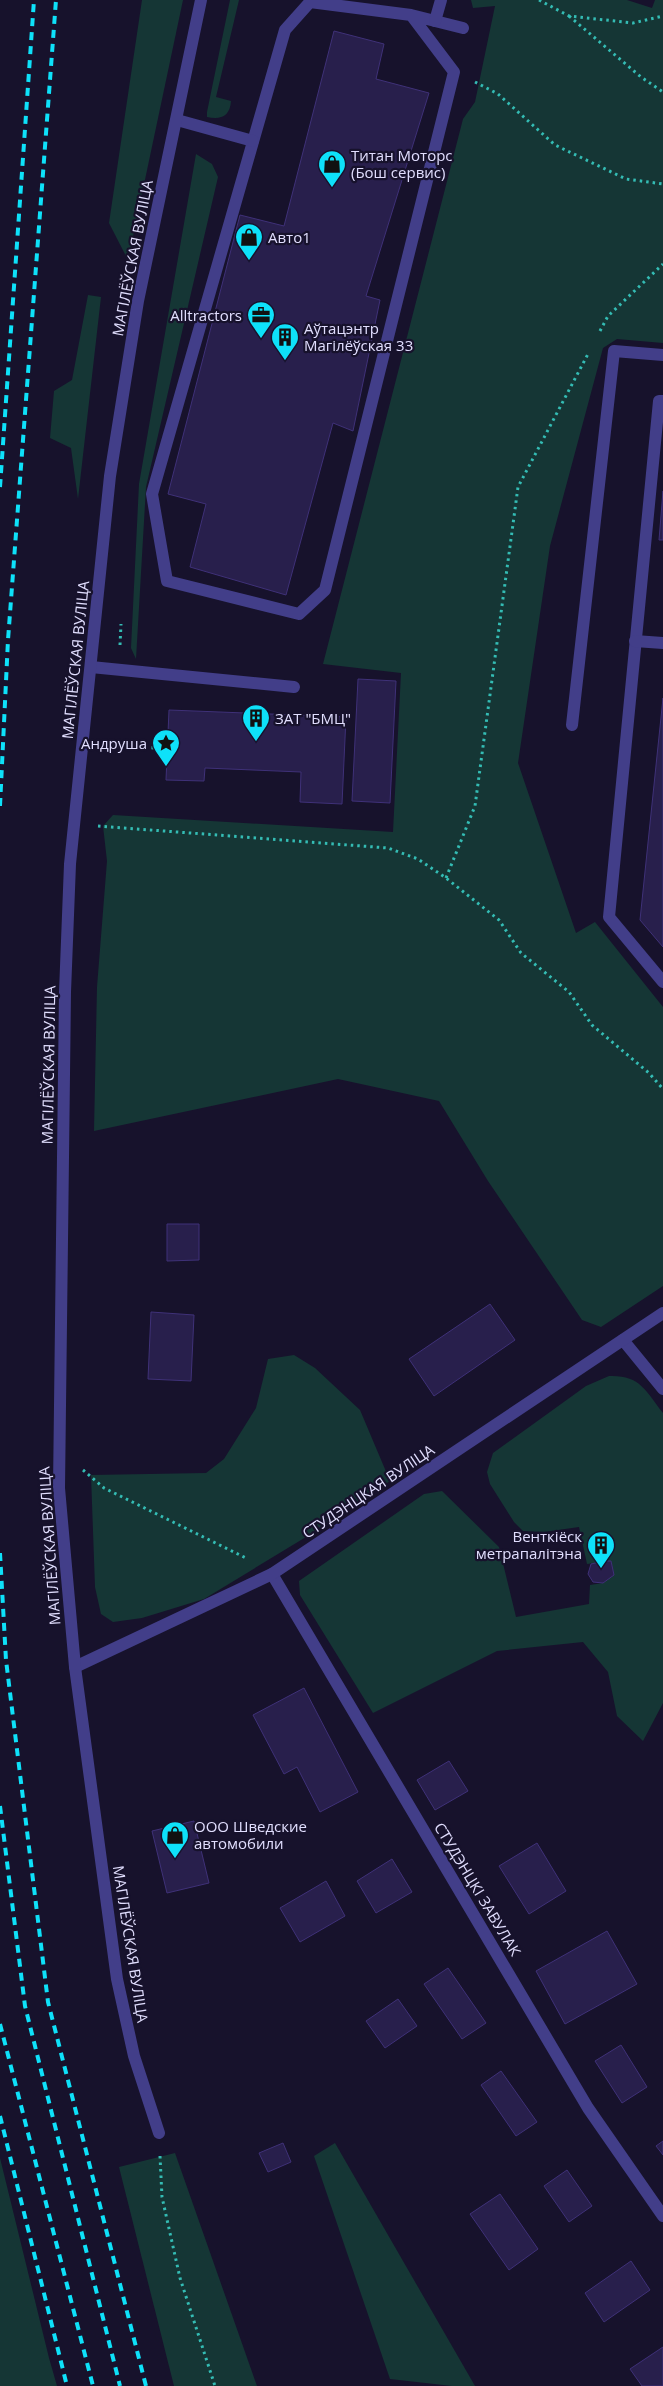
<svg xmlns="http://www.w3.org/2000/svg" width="663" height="2386" font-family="'Open Sans',sans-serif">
<rect width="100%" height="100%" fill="#17122c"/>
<g fill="#153635">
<path d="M142,0H183L128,260L109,223Z"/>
<path d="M230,0H239L216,97L231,101C230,117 220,120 207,117V112Z"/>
<path d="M471,0H627L652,8L655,0H663V343L617,339L603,348L550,546L518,763L576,933L595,922L663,1007V1286L601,1327L582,1320L488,1181L439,1101L338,1079L94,1131L97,987L107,861L103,826L113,815L393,832L401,673L323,664L463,119L475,102L495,6L473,8Z"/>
<path d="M196,154L212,164L218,177L146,487L136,659L131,648L139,484Z"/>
<path d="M88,295L101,297L78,499L71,448L50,438L54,391L72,380Z"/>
<path d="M294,1355L315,1368L360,1410L390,1481L306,1537L204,1599L142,1618L113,1622L101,1614L95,1587L91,1475L206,1473L224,1459L256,1408L268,1359Z"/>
<path d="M609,1376C640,1375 645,1390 663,1413V1703L643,1741L617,1716L608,1672L583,1642L497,1651L373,1713L300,1595L299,1581L424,1494L442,1491L499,1547L516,1617L589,1604L590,1585L603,1583L614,1575L611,1561L587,1564L579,1527L544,1532L523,1531L514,1522L490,1484L487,1472L493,1453L586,1386Z"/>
<path d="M335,2143L475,2386H452L390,2379L314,2156Z"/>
<path d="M175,2153L257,2386H174L119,2167Z"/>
<path d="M0,2158L49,2358L57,2386H0Z"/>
</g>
<g fill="#281f4c" stroke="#3f3178">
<path d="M334,31L384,44L376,79L429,93L366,296L380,300L353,431L333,423L286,595L190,567L206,504L168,494L240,215L284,226Z"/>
<path d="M663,491V540H659Z"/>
<path d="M358,679L396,681L390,803L352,801Z"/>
<path d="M663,698V947L640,920Z"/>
<path d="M169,710L346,717L342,804L300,802L301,772L205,768L204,781L166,780Z"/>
<path d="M167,1224H199V1260L167,1261Z"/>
<path d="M490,1304L515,1340L434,1396L409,1359Z"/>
<path d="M151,1312L194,1315L191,1381L148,1379Z"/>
<path d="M604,1561H611L614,1575L603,1583L593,1582L588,1574L591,1564Z"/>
<path d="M304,1688L358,1792L320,1812L297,1767L284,1774L253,1715Z"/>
<path d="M449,1761L468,1791L435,1810L417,1780Z"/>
<path d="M194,1821L209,1883L167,1893L152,1831Z"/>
<path d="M537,1843L566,1891L529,1914L499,1866Z"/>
<path d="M392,1859L412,1892L376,1913L357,1881Z"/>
<path d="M326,1881L345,1916L300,1942L280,1908Z"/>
<path d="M607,1931L637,1984L565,2024L536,1971Z"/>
<path d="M448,1968L486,2023L462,2039L424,1984Z"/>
<path d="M398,1999L417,2026L385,2048L366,2021Z"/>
<path d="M621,2045L647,2087L622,2103L595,2061Z"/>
<path d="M501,2071L537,2122L516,2136L481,2085Z"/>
<path d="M663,2141V2155L656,2146Z"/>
<path d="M283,2143L291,2162L268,2172L259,2153Z"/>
<path d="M567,2170L592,2206L569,2222L544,2186Z"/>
<path d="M500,2194L538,2249L509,2270L470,2214Z"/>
<path d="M631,2261L650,2290L604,2322L585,2293Z"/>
<path d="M663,2347V2386H642L630,2369Z"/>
</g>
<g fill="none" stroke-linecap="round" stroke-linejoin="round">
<g stroke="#34bcb4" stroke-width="3" stroke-dasharray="2.5 4" stroke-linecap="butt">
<path d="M539,0L569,16L633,23L663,16"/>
<path d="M569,16L641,77L663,92"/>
<path d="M475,82L498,94L555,145L626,179L663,184"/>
<path d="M600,331L608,316L663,264"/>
<path d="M120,645L121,624"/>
<path d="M106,746L157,748"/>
<path d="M98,826L388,848L418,859L446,878L499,920L521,953L569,992L592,1025L649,1073L663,1089"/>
<path d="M446,878L475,806L518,487L588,354"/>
<path d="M83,1470L104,1488L248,1559"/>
<path d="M160,2156L162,2197L180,2278L215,2386"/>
</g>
<g stroke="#423e89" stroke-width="12">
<path d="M411,15L454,72L325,590L299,614L167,581L152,494L285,30L310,2L411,15L463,28"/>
<path d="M435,21L441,0"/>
<path d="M177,120L253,141"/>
<path d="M663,401H659L609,917L663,982"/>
<path d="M635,641L663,643"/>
<path d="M91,667L294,687"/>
<path d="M572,725L614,351L663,355"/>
<path d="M623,1340L663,1389"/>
<path d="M272,1574L588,2108L663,2216"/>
<path d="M75,1667L272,1574L663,1313"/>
</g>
<path stroke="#423e89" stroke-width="12" d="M159,2133L134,2056L117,1979L75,1667L59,1488L65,992L70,864L110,476L138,301L201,0"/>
<g stroke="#0ee1f9" stroke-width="4" stroke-dasharray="8 6" stroke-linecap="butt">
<path d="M0,487L34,0"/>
<path d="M0,806L8,640L56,0"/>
<path d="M0,1553L6,1660L48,2002L146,2386"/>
<path d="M0,1806L25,2006L120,2386"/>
<path d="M0,2024L93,2386"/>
<path d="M0,2116L67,2386"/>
</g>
</g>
<defs>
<g id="shop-pin" transform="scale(1.4375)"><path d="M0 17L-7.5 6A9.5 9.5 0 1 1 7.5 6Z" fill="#0ee1f9" stroke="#17122c"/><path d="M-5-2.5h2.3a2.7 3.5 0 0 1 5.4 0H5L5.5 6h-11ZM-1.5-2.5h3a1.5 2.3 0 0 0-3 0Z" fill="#111"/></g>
<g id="office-pin" transform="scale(1.4375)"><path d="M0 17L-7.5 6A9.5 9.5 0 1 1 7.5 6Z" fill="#0ee1f9" stroke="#17122c"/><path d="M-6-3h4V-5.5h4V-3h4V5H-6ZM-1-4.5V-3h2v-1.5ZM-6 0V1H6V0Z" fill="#111"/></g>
<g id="building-pin" transform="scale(1.4375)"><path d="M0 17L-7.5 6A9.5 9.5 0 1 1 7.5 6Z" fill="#0ee1f9" stroke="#17122c"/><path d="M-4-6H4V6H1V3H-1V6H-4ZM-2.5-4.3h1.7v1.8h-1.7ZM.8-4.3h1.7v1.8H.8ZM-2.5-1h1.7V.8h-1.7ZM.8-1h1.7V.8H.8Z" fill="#111"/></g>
<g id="sight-pin" transform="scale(1.4375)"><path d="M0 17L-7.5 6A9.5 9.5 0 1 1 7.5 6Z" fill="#0ee1f9" stroke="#17122c"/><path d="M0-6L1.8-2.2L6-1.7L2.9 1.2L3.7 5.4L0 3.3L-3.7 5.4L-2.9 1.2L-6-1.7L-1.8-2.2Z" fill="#111"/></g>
</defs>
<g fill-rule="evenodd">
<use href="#shop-pin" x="332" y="164"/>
<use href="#shop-pin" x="249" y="237"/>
<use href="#office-pin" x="261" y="315"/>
<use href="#building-pin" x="285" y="337"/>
<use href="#building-pin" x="256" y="718"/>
<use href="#sight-pin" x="166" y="743"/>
<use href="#building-pin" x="601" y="1545"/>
<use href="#shop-pin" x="175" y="1835"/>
</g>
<g text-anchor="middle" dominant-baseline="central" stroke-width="4.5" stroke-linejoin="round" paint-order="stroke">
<g font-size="15" fill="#e1defe" stroke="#17122c" text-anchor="start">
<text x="351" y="155">Титан Моторс<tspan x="351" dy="17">(Бош сервис)</tspan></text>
<text x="268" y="237">Авто1</text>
<text x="242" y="315" text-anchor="end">Alltractors</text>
<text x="304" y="328">Аўтацэнтр<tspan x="304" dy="17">Магілёўская 33</tspan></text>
<text x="275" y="718">ЗАТ "БМЦ"</text>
<text x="147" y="743" text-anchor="end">Андруша</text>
<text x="582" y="1536" text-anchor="end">Венткіёск<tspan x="582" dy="17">метрапалітэна</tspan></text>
<text x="194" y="1826">ООО Шведские<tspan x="194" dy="17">автомобили</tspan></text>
</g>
<g font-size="15" fill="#e1defe" stroke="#17122c">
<text transform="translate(132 258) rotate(-79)">МАГІЛЁЎСКАЯ ВУЛІЦА</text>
<text transform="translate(75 660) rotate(-84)">МАГІЛЁЎСКАЯ ВУЛІЦА</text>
<text transform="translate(48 1065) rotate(-89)">МАГІЛЁЎСКАЯ ВУЛІЦА</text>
<text transform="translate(368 1491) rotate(-34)">СТУДЭНЦКАЯ ВУЛІЦА</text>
<text transform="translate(49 1546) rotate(-94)">МАГІЛЁЎСКАЯ ВУЛІЦА</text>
<text transform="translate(478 1889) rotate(59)">СТУДЭНЦКІ ЗАВУЛАК</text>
<text transform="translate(131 1944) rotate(81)">МАГІЛЁЎСКАЯ ВУЛІЦА</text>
</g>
</g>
</svg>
